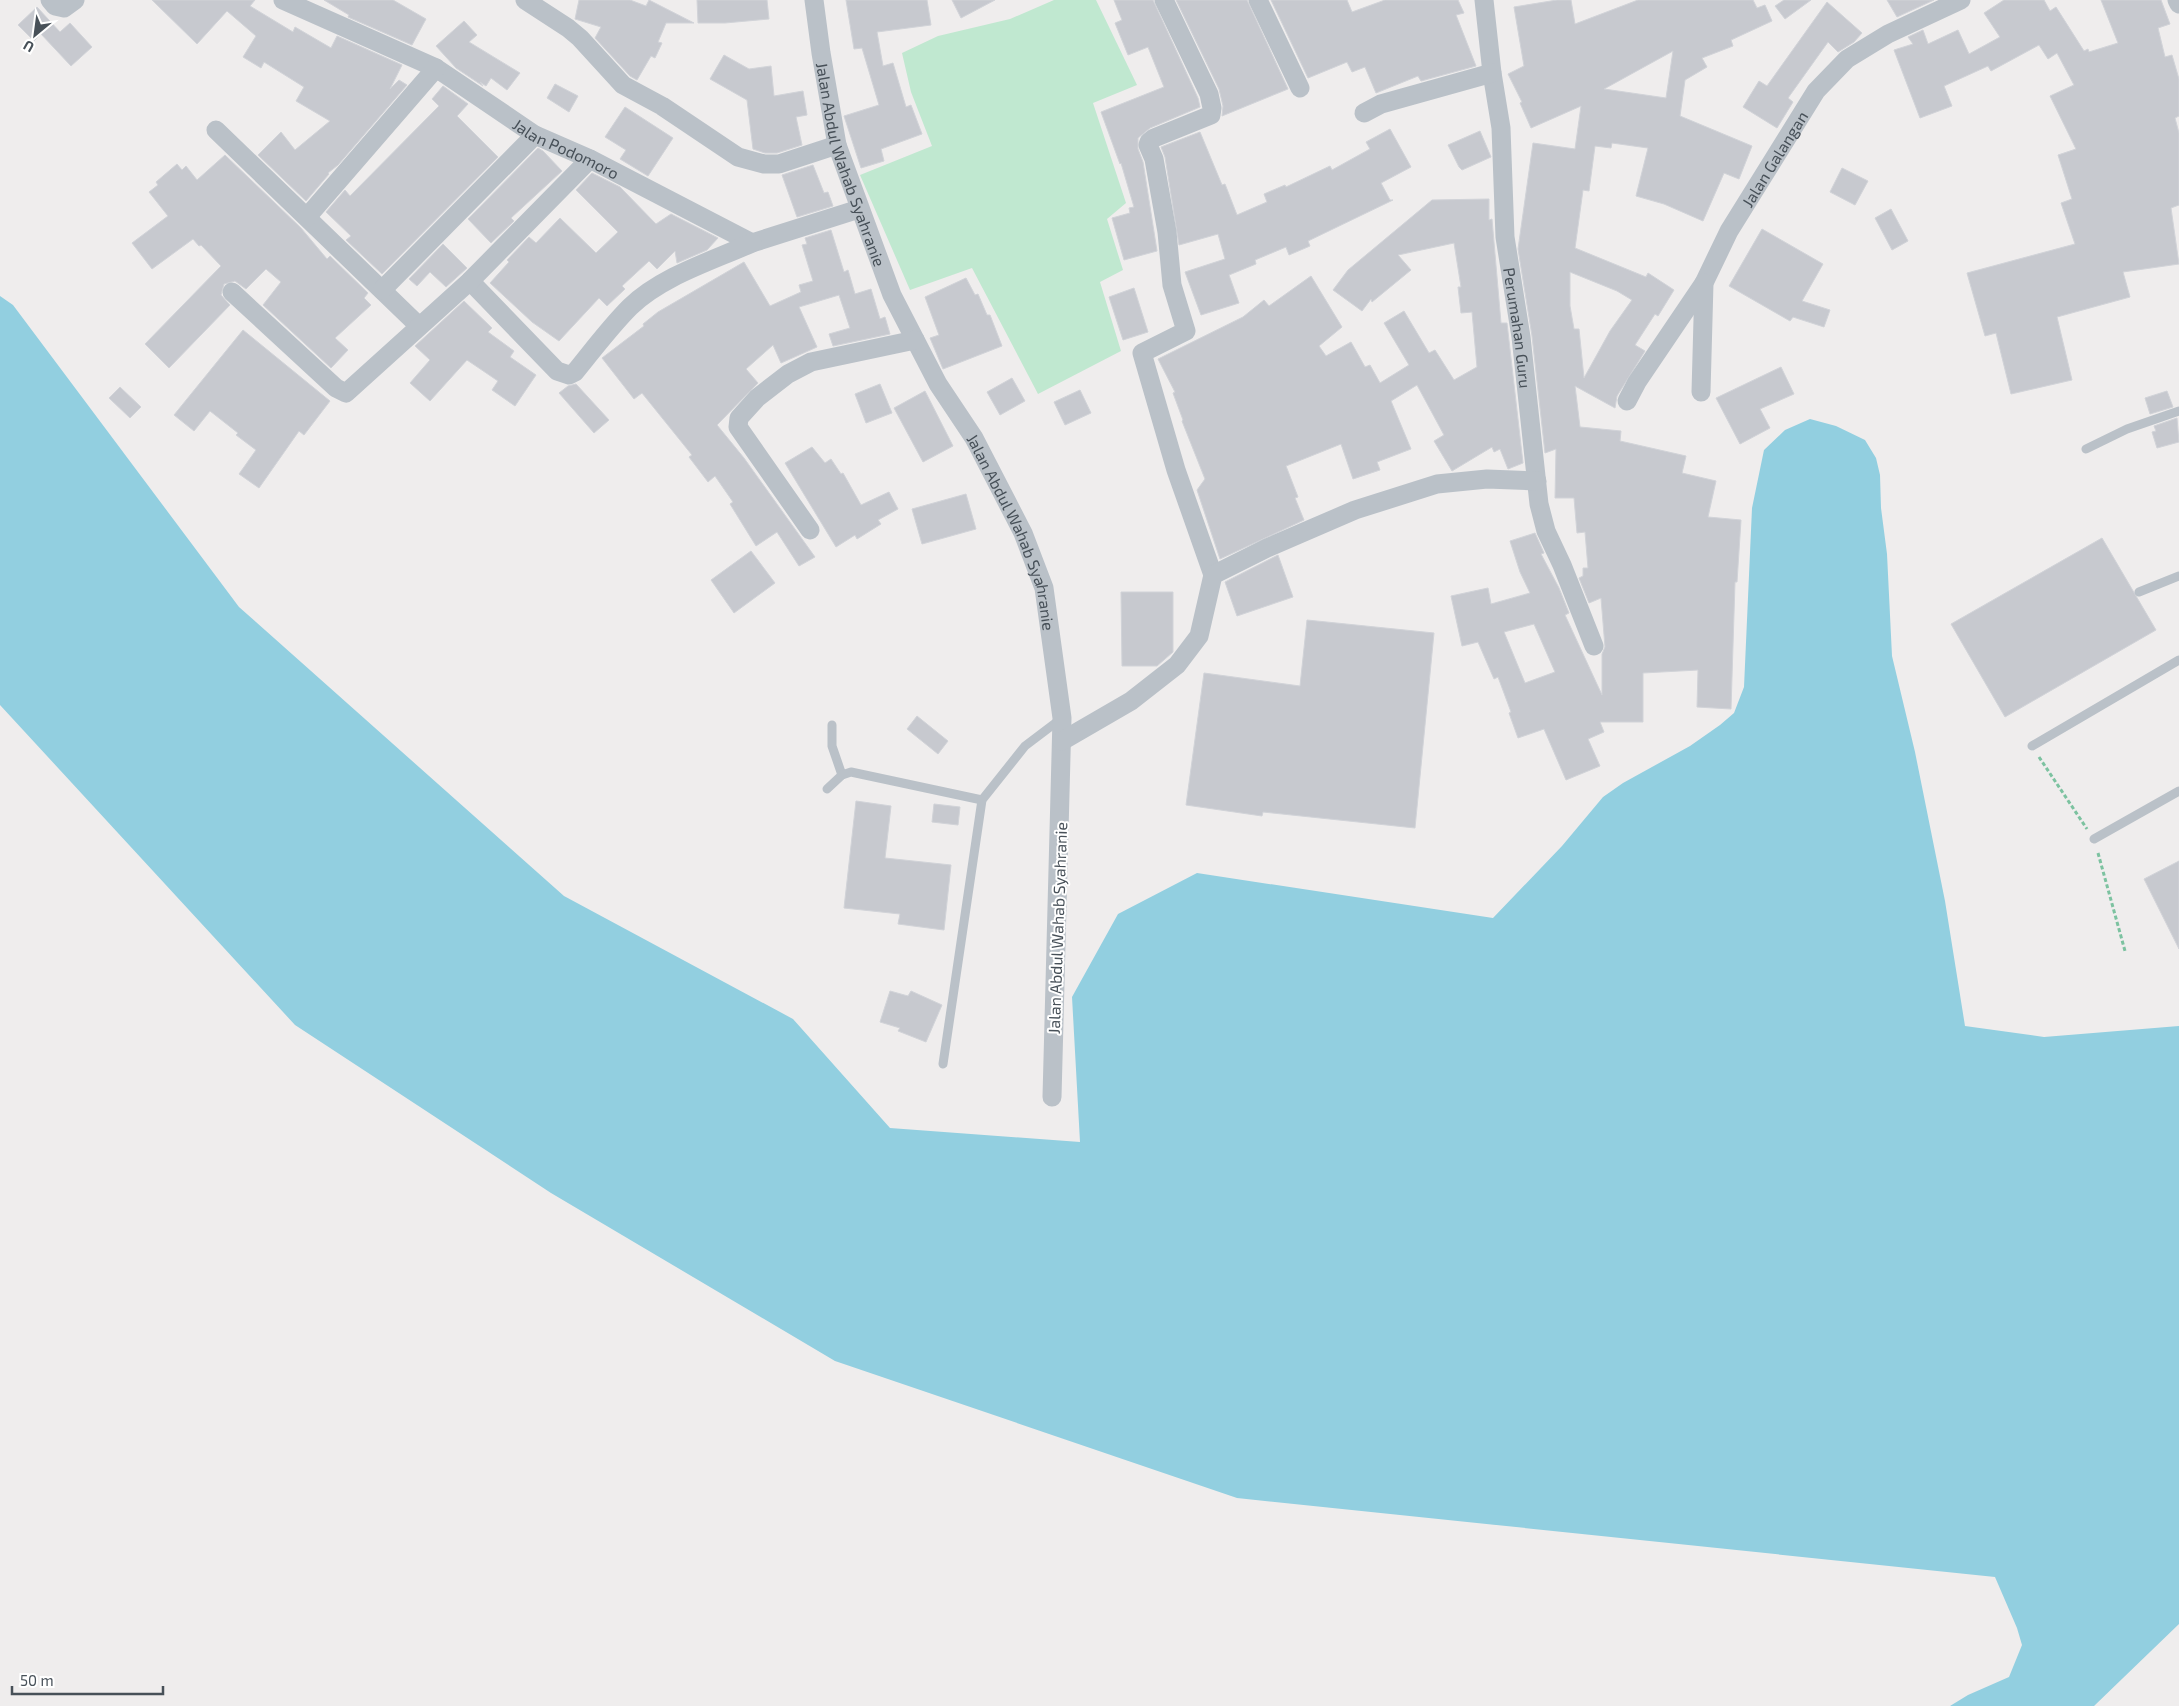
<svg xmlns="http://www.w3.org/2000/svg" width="2179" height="1706" font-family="'Exo 2',sans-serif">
<rect width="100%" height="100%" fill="#efeded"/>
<path fill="#c0e8d0" d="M1054,0H1096L1137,85L1093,103L1126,203L1107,219L1123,270L1100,282L1121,351L1038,394L972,268L910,290L860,175L932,146L911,92L902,53L938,36L1010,19Z"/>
<path fill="#92cfe0" d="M0,296L13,305L239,607L564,896L793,1019L890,1128L1080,1142L1072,997L1118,914L1197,873L1493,918L1562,846L1603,797L1623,783L1690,746L1720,725L1734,713L1744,687L1752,508L1764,450L1785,430L1810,419L1836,426L1865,440L1876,458L1880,475L1881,508L1887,554L1892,656L1915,752L1945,901L1965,1026L2044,1037L2179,1026V1624L2094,1706H1950L1968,1695L2009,1677L2022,1645L2017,1628L1995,1577L1237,1498L835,1361L551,1193L295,1025L0,705Z"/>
<g fill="#c7c9cf" stroke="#d1d3d8" fill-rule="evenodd">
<path d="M152,0H255L250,6L293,32L295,27L331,48L337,36L402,65L390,89L399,80L407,85L338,165L328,173L329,174L306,201L258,155L281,132L295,150L330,121L296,101L304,87L264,62L261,68L243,57L256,36L227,11L197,44Z"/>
<path d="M324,0H393L426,19L412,45L348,17L349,15Z"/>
<path d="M579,0H630L646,6L649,0L694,23H666L658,42L662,43L655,58L651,56L637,80L630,76L595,38L601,27L575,19Z"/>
<path d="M697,0H767L769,19L725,23H698Z"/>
<path d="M846,0H927L931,25L877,32L883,66L893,63L906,107L911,105L922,134L881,149L884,161L861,168L844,116L879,105L862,48L854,49Z"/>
<path d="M952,0H995L961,18Z"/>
<path d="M1114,0H1153L1198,98L1200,107L1150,128L1138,138V149L1143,162L1157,251L1124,260L1112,218L1130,213L1129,208L1134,207L1121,163L1120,164L1101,112L1164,87L1148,47L1128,55L1115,23L1122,20Z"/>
<path d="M1176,0H1247L1288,89L1222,116L1223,106L1219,89Z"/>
<path d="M1271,0H1347L1352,12L1385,0H1458L1464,13L1456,15L1476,66L1421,81L1418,76L1376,93L1365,67L1352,72L1347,62L1308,78Z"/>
<path d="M1557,0H1571L1575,24L1638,0H1753L1757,8L1765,5L1772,21L1731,40L1733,46L1702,58L1707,67L1685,80L1680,116L1752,146L1739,179L1724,173L1703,221L1664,204L1636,196L1648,148L1612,143L1611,148L1595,146L1589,191L1583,190L1575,248L1646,277L1648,273L1674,290L1658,316L1655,314L1635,345L1645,351L1617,396L1615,408L1575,386L1580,427L1621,431L1620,441L1686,456L1682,473L1716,481L1708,517L1741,520L1737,582H1735L1731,709L1697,707L1698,670L1643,673V722H1600L1604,732L1588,739L1600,766L1566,780L1544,729L1518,738L1509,713L1511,712L1498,677L1494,679L1478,642L1462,646L1451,596L1488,588L1491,604L1530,593L1520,572L1510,541L1535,533L1544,553L1541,554L1559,588L1569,613L1565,615L1602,695V654L1605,647L1601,598L1589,603L1579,578L1583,576V568H1588L1585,532L1577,533L1574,498H1555L1556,449L1545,453L1532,336L1518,249L1533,143L1575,149L1581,106L1531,128L1520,103L1522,102L1508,74L1524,66L1514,7ZM1673,51L1666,98L1604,89ZM1570,272L1617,291L1632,300L1610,331L1584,378L1579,329H1574L1570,306ZM1534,624L1555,672L1525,683L1504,632Z"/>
<path d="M1784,0H1811L1785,19L1775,6Z"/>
<path d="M1887,0H1934L1897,17Z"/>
<path d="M2004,0H2044L2050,11L2056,7L2084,51L2088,49L2089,52L2118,43L2101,0H2161L2170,24L2158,28L2165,57L2172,55L2179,79V116L2175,118L2179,133V205L2171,208L2179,264L2123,272L2130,297L2057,317L2072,380L2011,394L1996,333L1985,336L1967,273L2075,244L2061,203L2072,199L2058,155L2076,149L2050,96L2074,85L2057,53L2048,59L2039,45L1991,71L1988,66L1944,86L1952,106L1920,118L1894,50L1913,44L1908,37L1923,30L1928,44L1958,30L1969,54L2000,37L1984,13Z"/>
<path d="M1827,2L1862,33L1854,42L1838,52L1828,42L1788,98L1793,102L1777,128L1743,107L1759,81L1767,86Z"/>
<path d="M37,7L60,32L70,23L92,47L71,66L41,34L34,41L18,25Z"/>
<path d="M464,21L477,35L469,42L520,73L507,90L491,78L486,86L480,82L483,86L456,68L436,46Z"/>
<path d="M724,55L749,69L771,66L774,96L803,91L807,115L796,117L802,145L777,153H765L753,149L747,100L710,79Z"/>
<path d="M555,84L578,96L569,112L547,98Z"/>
<path d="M443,86L468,104L457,116L498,157L382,274L346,240L351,236L326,212L345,190L350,196L439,106L432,99Z"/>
<path d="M625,107L673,138L648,176L620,159L626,150L605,137Z"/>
<path d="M1390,129L1411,167L1381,183L1390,200H1393L1308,241L1310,246L1289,255L1286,247L1255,260L1256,264L1229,275L1239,303L1201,315L1185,272L1225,259L1218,234L1179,245L1165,157L1161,147L1200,132L1222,185L1225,184L1237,215L1267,202L1264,194L1285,185L1286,187L1330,166L1332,170L1370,149L1366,142Z"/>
<path d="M1480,131L1491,157L1462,170L1459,167L1448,145Z"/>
<path d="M538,148L543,151L562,171L511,218L514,221L491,243L468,219Z"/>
<path d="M225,155L301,228L327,259L330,256L368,293L364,298L371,305L335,338L348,350L331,368L263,305L281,282L266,269L246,289L235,281L224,284L221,295L230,305L169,368L145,344L221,266L201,245L199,246L193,239L152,269L132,243L168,216L149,192L158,185L156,182L177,164L182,170L186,166L197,180Z"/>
<path d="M813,165L824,193L828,192L833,206L797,217L782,175Z"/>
<path d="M1842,168L1868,181L1855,205L1830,192Z"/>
<path d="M592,173L620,187L656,224L671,214L718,238L707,250L677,263L675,251L657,269L649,261L622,286L625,289L607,306L599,298L559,341L532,322L490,283L509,262L507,260L529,237L536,243L560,218L596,253L618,232L576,190Z"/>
<path d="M1489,199V220L1492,219L1501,323H1507L1523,463L1508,469L1500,449L1494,452L1492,447L1452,471L1434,441L1444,435L1417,385L1391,401L1411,449L1377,462L1380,470L1353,479L1341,444L1286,466L1298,497L1295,498L1304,520L1220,559L1197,490L1205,479L1182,421L1183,420L1173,393L1175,392L1158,359L1243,317L1264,300L1269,306L1311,276L1342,327L1319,346L1326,356L1351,342L1365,367L1370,365L1380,383L1409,365L1384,323L1404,311L1429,353L1435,350L1454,380L1477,367L1472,312L1461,313L1458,287H1461L1454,243L1398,255L1411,270L1372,302L1371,299L1362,311L1333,290L1348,270L1432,200Z"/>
<path d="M1891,209L1908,241L1892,250L1875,218Z"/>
<path d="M1762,229L1823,264L1802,301L1830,310L1824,327L1793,317L1790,321L1729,286Z"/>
<path d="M831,230L844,272L848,270L855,294L871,289L880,319L885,317L890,334L833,346L829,334L850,328L839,295L799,307L817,347L781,363L773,345L746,369L758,383L717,425L744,458L815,557L799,566L777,532L756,546L730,504L733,502L715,476L708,482L689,457L692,455L642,393L634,399L602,358L644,326L643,324L658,312L744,262L770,306L801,292L799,285L813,281L802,245L807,244L805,238Z"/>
<path d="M443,244L467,268L446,287L430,272L417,286L409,279Z"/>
<path d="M966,278L975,295L978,294L987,315H990L1002,346L943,369L930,338L939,335L925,297Z"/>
<path d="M1134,288L1148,332L1123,340L1109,297Z"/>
<path d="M464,301L492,328L488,332L514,351L510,357L536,375L515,406L492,390L498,381L467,360L430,401L410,383L430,360L415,346Z"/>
<path d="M243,330L330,401L304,435L299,431L259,488L239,474L256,450L236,435L238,433L210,411L194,431L174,415Z"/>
<path d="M1781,367L1794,394L1760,409L1770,428L1740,444L1716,398Z"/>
<path d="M1012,378L1025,401L1000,415L987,392Z"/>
<path d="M576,384L609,420L594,433L559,393L568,386Z"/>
<path d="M880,384L892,413L866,423L855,394Z"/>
<path d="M120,387L141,407L130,418L109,398Z"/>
<path d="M1080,390L1091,413L1065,425L1054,402Z"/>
<path d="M925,391L953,446L923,462L894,408Z"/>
<path d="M2167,391L2173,407L2150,414L2145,398Z"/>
<path d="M2177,418L2179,442L2157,448L2152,432L2156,431L2154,426Z"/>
<path d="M812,447L825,463L831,459L841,474L843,473L861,505L889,492L898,509L878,520L881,524L857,539L855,535L836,547L785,463Z"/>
<path d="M966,494L976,529L922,544L912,509Z"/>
<path d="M2102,538L2156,630L2005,717L1951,624Z"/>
<path d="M751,551L775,583L734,613L711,580Z"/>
<path d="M1278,555L1293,597L1237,616L1225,582Z"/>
<path d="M1121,592H1173V652L1157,666H1122Z"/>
<path d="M1307,620L1434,633L1415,828L1263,812L1262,816L1186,805L1204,673L1300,686Z"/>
<path d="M917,716L948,741L938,754L907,729Z"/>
<path d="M856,801L891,806L885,858L951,865L944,930L898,924L900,914L844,908Z"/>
<path d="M934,804L960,807L958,825L932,822Z"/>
<path d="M2179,861V949L2144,879Z"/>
<path d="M890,991L908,996L911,991L942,1005L926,1042L898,1031L900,1028L880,1022Z"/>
</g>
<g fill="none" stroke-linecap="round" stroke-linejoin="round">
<g stroke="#7cc2a0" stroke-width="3" stroke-dasharray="4 2.5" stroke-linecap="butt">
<path d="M2039,757L2087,829"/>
<path d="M2098,853L2125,951"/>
</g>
<g stroke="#bac1c8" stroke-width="9">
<path d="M2086,449L2127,429L2179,411"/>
<path d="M2139,592L2179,576"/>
<path d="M832,725V746L842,775"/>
<path d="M2032,746L2179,660"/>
<path d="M827,789L842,775L851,772L982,800"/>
<path d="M2094,839L2179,791"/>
<path d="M943,1064L982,800L1025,746L1062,718"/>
</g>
<g stroke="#bac1c8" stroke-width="19">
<path d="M50,0L55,6L64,8L75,0"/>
<path id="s1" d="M283,0L436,68L535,135L590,159L752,243L859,209"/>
<path d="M525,0L568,28L580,38L623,85L662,106L738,157L764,164H779L837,145"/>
<path id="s2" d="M814,0L821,53L837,145L892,295L938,384L974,438L1023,533L1044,588L1062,718L1052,1097"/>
<path d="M1164,0L1209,94L1212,108L1211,115L1154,138L1149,142L1148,145L1154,159L1167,232L1172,285L1186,331L1142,353L1176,470L1213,575"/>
<path d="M1258,0L1300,88"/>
<path id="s3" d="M1484,0L1492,73L1501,128L1505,237L1521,337L1539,504L1546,531L1562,565L1594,646"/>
<path d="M2177,0L2179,4"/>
<path d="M1364,113L1381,104L1492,73"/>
<path d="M216,130L419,326"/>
<path d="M307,217L436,68"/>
<path d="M470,281L557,371L569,375L575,372C593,350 610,327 630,307C662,276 712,261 752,243"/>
<path d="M382,290L535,135"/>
<path d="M232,292L336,388L346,393L470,281L590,159"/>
<path id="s4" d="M1701,392L1704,283L1729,231L1816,91L1847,59L1888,34L1961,0"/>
<path d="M1627,401L1637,382L1704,283"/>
<path d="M810,530L738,427L739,418L757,398L788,374L811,362L915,340"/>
<path d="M1062,741L1131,701L1177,665L1199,636L1213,575L1267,548L1355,510L1437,484L1487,479L1537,481"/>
</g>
</g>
<g text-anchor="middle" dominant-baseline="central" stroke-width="4" stroke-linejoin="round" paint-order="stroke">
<g font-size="16" fill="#475058" stroke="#fff">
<text stroke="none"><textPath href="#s1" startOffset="321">Jalan Podomoro</textPath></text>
<text stroke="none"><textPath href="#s4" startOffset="252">Jalan Galangan</textPath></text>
<text stroke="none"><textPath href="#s2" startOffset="169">Jalan Abdul Wahab Syahranie</textPath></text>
<text stroke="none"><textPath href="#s3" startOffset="330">Perumahan Guru</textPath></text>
<text stroke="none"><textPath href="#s2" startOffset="574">Jalan Abdul Wahab Syahranie</textPath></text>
<text transform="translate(1057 928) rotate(-88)">Jalan Abdul Wahab Syahranie</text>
</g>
</g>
<g transform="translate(35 35) rotate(209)" stroke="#ffffff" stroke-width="4" paint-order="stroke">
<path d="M0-4L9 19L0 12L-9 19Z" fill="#475058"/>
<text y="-8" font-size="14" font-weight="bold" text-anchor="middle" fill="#475058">U</text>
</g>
<path d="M12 1686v8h151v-8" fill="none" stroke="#475058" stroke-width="2.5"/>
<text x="20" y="1686" font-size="15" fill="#475058" stroke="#ffffff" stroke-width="4" paint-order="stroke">50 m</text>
</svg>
